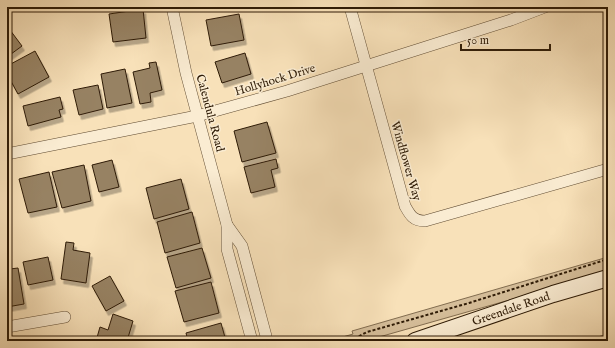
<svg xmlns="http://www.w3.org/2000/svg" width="615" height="348" font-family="'IM FELL English',serif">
<defs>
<filter id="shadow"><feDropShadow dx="2.5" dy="4.5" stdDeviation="0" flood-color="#0004"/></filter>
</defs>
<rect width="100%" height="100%" fill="#f8e1b9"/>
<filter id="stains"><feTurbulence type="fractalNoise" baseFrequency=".005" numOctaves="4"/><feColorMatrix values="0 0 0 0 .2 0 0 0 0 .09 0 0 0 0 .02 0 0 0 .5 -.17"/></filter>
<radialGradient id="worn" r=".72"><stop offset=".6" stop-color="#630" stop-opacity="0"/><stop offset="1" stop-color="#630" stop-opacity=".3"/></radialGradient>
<path fill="#d6bf9b" stroke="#826d50" d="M608,257V272L365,341H329L353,334L352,331Z"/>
<g fill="#978263" stroke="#2e1b06" filter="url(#shadow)">
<path d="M143,9L146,38L113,42L109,14Z"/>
<path d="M239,14L244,40L211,46L206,20Z"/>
<path d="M7,26L22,46L7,57Z"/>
<path d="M35,51L49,77L18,94L7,74V66Z"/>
<path d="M245,53L251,74L222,83L215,62Z"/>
<path d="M156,62L162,90L150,93L151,102L140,104L133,72L150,68L149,63Z"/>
<path d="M125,69L132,103L107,108L101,74Z"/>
<path d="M98,85L103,109L79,115L73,90Z"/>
<path d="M60,97L63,109L59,110L61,117L28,126L23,106Z"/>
<path d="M267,122L276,153L242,162L234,131Z"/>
<path d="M276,159L278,168L271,170L275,187L251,193L244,167Z"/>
<path d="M112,160L119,187L99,192L92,165Z"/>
<path d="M84,165L91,201L62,208L52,172Z"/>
<path d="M49,172L57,207L28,213L19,179Z"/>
<path d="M181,179L189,209L154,219L146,188Z"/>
<path d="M192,212L200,243L165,253L157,222Z"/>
<path d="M66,242L74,243L73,250L90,253L86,283L61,279Z"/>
<path d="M202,248L211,278L176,288L167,257Z"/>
<path d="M48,257L53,280L28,285L23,262Z"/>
<path d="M7,266H9L10,269L18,268L24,304L7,307Z"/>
<path d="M110,276L124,301L106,311L92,286Z"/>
<path d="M211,282L219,313L184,322L175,291Z"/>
<path d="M113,314L133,321L127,341H96L100,327L108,330Z"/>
<path d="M221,323L226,341H188L186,333Z"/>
</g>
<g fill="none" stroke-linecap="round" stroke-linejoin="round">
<g stroke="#604c33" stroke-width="7">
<path id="lane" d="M595,341L608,337"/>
</g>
<g stroke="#604c33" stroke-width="12">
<g id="street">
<path d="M172,7L186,73L227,225V249L252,341"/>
<path d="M350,7L405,206C410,215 413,221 425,221L608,169"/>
<path d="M7,154L197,116L287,91L511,20L545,7"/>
<path d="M227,225L242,246L266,336V341"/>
<path d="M7,327L65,317"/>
</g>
</g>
<g stroke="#2e1b06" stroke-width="18">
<path id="secondary" d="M415,341L553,294L608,278"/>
</g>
<path stroke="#2e1b06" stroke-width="2" stroke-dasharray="3 2" stroke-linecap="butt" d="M350,341L367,332L469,303L608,259"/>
<use href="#lane" stroke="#faecd2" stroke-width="5.5"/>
<use href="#street" stroke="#faecd2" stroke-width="11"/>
<use href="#secondary" stroke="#faecd2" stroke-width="16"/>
</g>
<g text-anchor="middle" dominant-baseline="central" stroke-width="3" stroke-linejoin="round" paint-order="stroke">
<g font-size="12" fill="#2e1b06" stroke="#faecd2">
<text transform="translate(275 80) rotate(-17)">Hollyhock Drive</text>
<text transform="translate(210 113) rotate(75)">Calendula Road</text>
<text transform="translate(406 161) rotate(74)">Windflower Way</text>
<text transform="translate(511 309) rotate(-19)">Greendale Road</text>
</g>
</g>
<rect width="615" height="348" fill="none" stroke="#f8e1b9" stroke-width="24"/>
<rect x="8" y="8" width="599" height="332" fill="none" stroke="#2e1b06" stroke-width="2"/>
<rect x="12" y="12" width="591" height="324" fill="none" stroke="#2e1b06"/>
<path d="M461 44v6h89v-6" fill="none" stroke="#2e1b06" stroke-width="2"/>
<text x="467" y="44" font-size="12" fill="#2e1b06" stroke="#faecd2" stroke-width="3" paint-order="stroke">50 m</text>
<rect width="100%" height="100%" filter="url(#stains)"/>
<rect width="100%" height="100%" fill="url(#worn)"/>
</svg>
